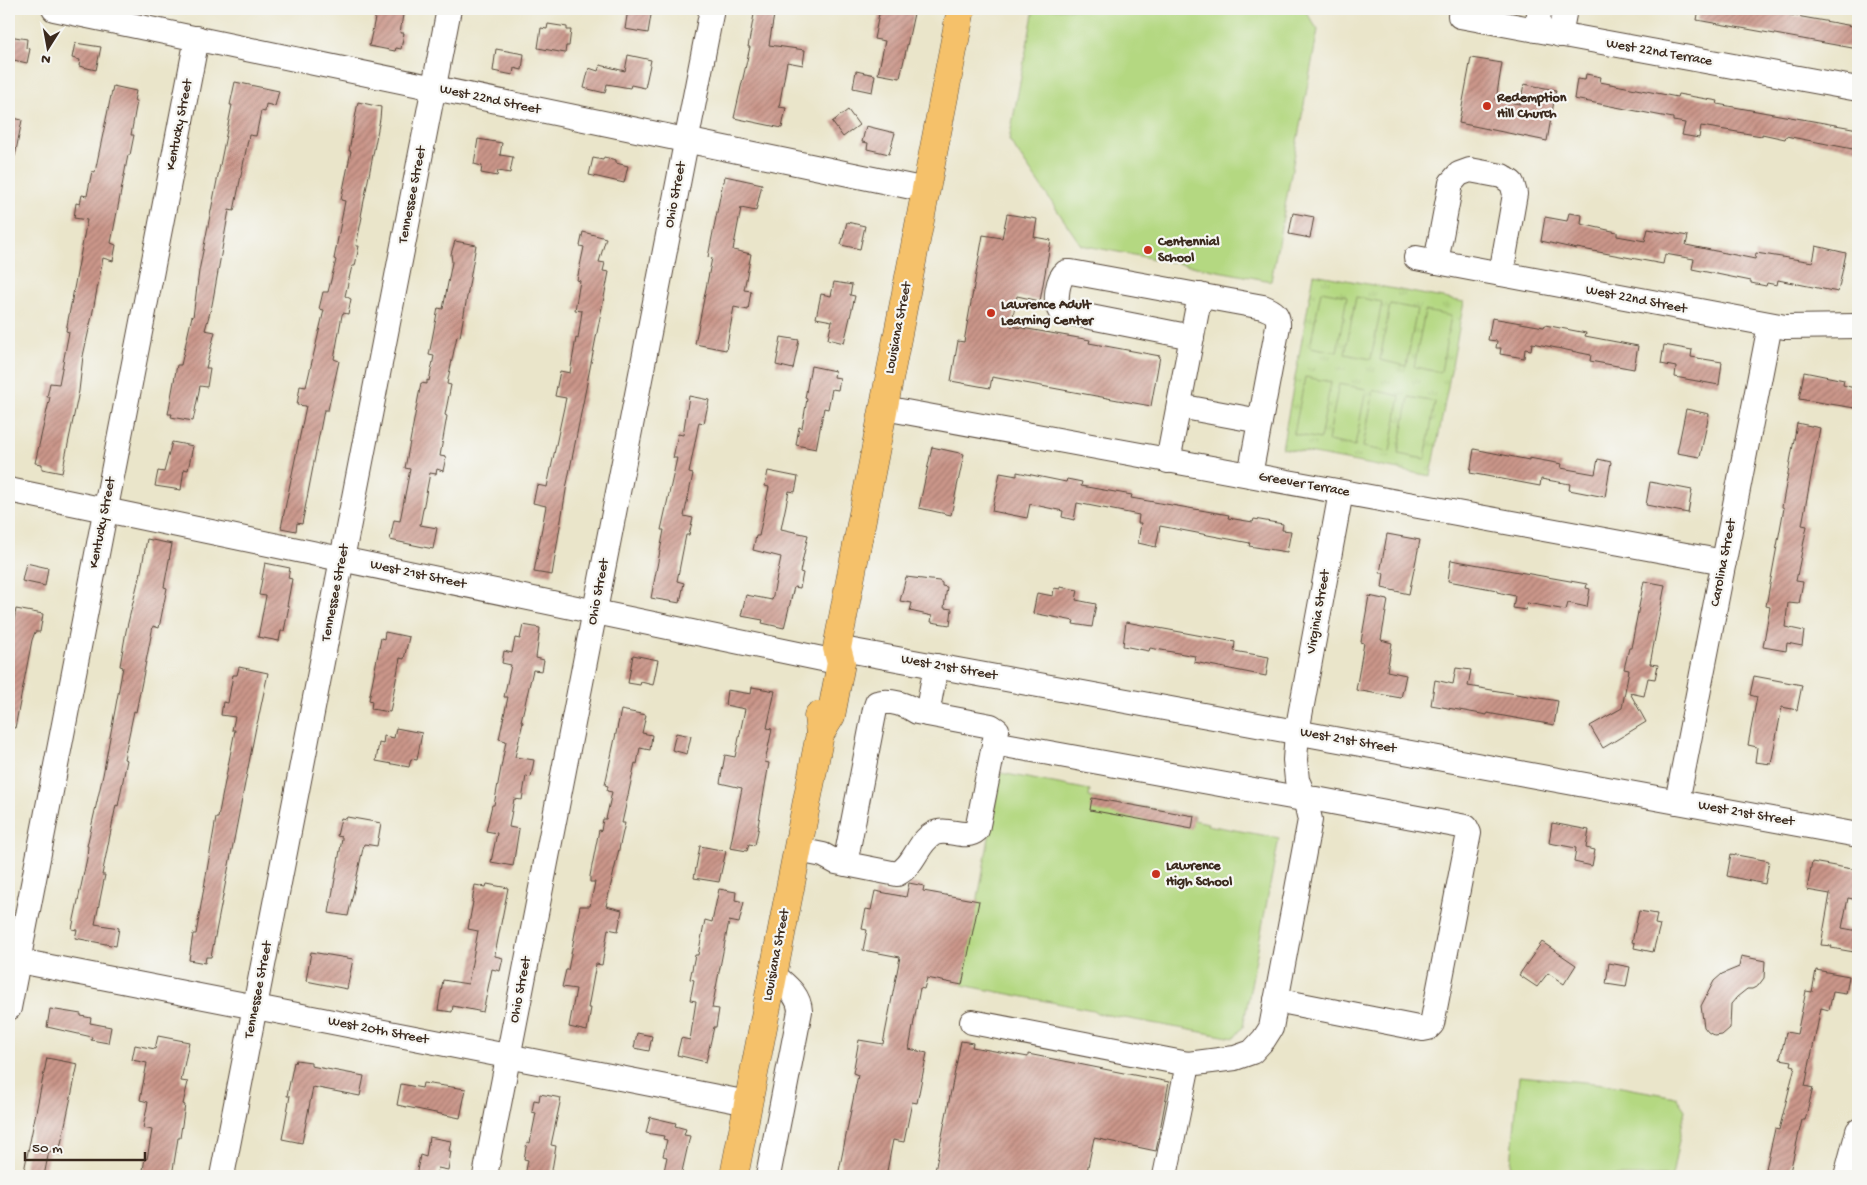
<svg xmlns="http://www.w3.org/2000/svg" width="1867" height="1185" font-family="'Gochi Hand',sans-serif">
<defs>
<pattern id="park-tufts" width="24" height="20" patternUnits="userSpaceOnUse" patternTransform="scale(1.25)"><rect width="24" height="20" fill="#b4d881"/><path d="M3 7l-1-3M5 7V3M7 7l1-3M15 17l-1-3M17 17v-4M19 17l1-3" fill="none" stroke="#9cba6f"/></pattern>
<pattern id="building-hatch" width="6" height="6" patternUnits="userSpaceOnUse" patternTransform="scale(1.25)"><rect width="6" height="6" fill="#cb968a"/><path d="M-1 1l2-2M0 6l6-6M5 7l2-2" fill="none" stroke="#a67b70"/></pattern>
</defs>
<rect width="100%" height="100%" fill="#f6f6f2"/>
<filter id="ink" filterUnits="userSpaceOnUse"><feTurbulence type="fractalNoise" baseFrequency=".02" numOctaves="2"/><feDisplacementMap in="SourceGraphic" scale="10" xChannelSelector="R" yChannelSelector="G"/><feConvolveMatrix kernelMatrix="1 2 1 2 8 2 1 2 1" color-interpolation-filters="sRGB"/></filter>
<filter id="wash" filterUnits="userSpaceOnUse"><feTurbulence type="fractalNoise" baseFrequency=".0096" numOctaves="4" result="noise"/><feDisplacementMap in="SourceGraphic" scale="20" xChannelSelector="R" yChannelSelector="G"/><feGaussianBlur stdDeviation="1.12" result="paint"/><feColorMatrix in="noise" values="0 0 0 0 0 0 0 0 0 0 0 0 0 0 0 0 0 1.4 0 .05"/><feComposite in="paint" operator="in"/></filter>
<g filter="url(#wash)">
<rect width="100%" height="100%" fill="#eae5ca"/>
<path fill="url(#park-tufts)" stroke="#788150" d="M1314,274L1464,302L1431,476L1282,448Z"/>
<g fill="#b4d881" stroke="#788150">
<path d="M1034,9H1304L1318,30L1271,281L1081,245L1009,140Z"/>
<path d="M1321,291L1347,296L1337,352L1310,347Z"/>
<path d="M1356,297L1382,302L1371,359L1345,354Z"/>
<path d="M1390,304L1417,309L1406,366L1380,360Z"/>
<path d="M1425,311L1451,316L1441,372L1414,367Z"/>
<path d="M1305,377L1331,382L1320,439L1294,434Z"/>
<path d="M1339,384L1366,389L1355,446L1328,441Z"/>
<path d="M1374,390L1400,396L1390,452L1363,447Z"/>
<path d="M1409,397L1435,402L1425,459L1398,454Z"/>
<path d="M1001,773L1090,790L1089,797L1194,816V820L1208,823L1207,825L1279,838L1243,1027L1234,1038L1097,1013L1093,1010L962,985C976,914 987,844 1001,773Z"/>
<path d="M1519,1076L1605,1084L1676,1097L1685,1110L1672,1176H1510Z"/>
</g>
<g id="blocks">
<g fill="url(#building-hatch)">
<path d="M377,9H404L400,33H404L401,49L396,48L395,51L369,46Z"/>
<path d="M628,9H652L648,33L625,29Z"/>
<path d="M755,9H775L769,45L805,50L803,65L787,62L779,107L786,108L782,128L734,118L750,47H748Z"/>
<path d="M880,9H915L900,78L878,74L885,41L874,39Z"/>
<path d="M1699,9H1752L1767,12L1768,9H1781L1780,13L1858,27V49L1697,20Z"/>
<path d="M548,24L567,27V30H571L569,46H566L565,53L538,48L541,28L547,29Z"/>
<path d="M9,36L27,39L26,48L30,49L27,63L9,59Z"/>
<path d="M75,43L101,47L96,70L79,66L80,60L72,58Z"/>
<path d="M496,49L524,54L522,70L514,68L513,75L493,71Z"/>
<path d="M628,55L651,60L645,88L631,85L630,88L607,84L605,93L584,88L589,68L598,71L600,65L625,71Z"/>
<path d="M1471,58L1502,63L1496,100L1520,104L1524,84L1556,90L1547,141L1459,123Z"/>
<path d="M856,71L875,75L872,92L853,88Z"/>
<path d="M1586,74L1601,77L1600,82L1677,97L1678,94L1718,101L1717,104L1858,129V150L1786,136L1785,139L1762,134V136L1701,126L1699,138L1682,135L1685,123L1673,121V118L1574,99L1577,79L1585,80Z"/>
<path d="M235,82L279,91L275,106L266,104L265,112L261,111L256,136L249,135L234,211L229,210L212,305L205,330L215,332L206,368H210L207,387L200,386L193,421L171,417L172,414H168L177,365H181L192,316L193,317L199,271L232,105H230Z"/>
<path d="M113,86L136,91L134,101H137L131,135H134L130,155H128L111,243L116,245L113,261L103,258L92,316L83,356L79,391L62,473L42,469V464L35,463L50,397H47L50,383L59,384L69,332L66,331L87,220L74,218L76,203L80,204L82,195L87,196L92,171L95,172Z"/>
<path d="M358,102L381,107L380,119L361,216L362,217L356,246H359L355,266H352L345,296L351,299L348,314L343,313L342,315L334,359L339,361L328,410H324L302,524L297,523L296,531L281,528L306,406L297,405L300,386L306,387L324,310L319,309L323,292H328L336,260L334,259L345,201L341,200L351,151H349Z"/>
<path d="M848,110L859,125L843,137L832,122Z"/>
<path d="M9,117L22,120L15,156H9Z"/>
<path d="M866,126L895,133L889,154L867,149L868,143L862,142Z"/>
<path d="M478,139L502,143L500,155L513,157L510,173L498,171L497,176L481,173L482,166L474,164Z"/>
<path d="M604,157L616,160V163L628,166L624,183L589,175L593,158L603,160Z"/>
<path d="M725,176L762,184L756,211L741,208L733,250L751,254L744,290L751,291L748,310L734,307L726,350L695,344L712,258L708,257L723,182H724Z"/>
<path d="M1293,213L1314,217L1310,238L1289,234Z"/>
<path d="M1569,213L1582,215L1581,224L1617,232V236L1645,241L1648,229L1688,236L1686,245L1755,259L1756,253L1813,262L1816,246L1846,253L1838,292L1778,280L1777,285L1767,283L1766,286L1751,283V281L1692,269L1694,259L1665,254L1663,264L1577,248V249L1541,241L1545,217L1567,221Z"/>
<path d="M1007,214L1037,219L1034,237L1051,240L1040,301L1017,296L1011,326L1090,340L1089,343L1160,356L1151,406L992,377L990,388L951,381L958,341L964,342L983,235L1002,238Z"/>
<path d="M847,222L865,226L860,249L841,245Z"/>
<path d="M583,232L606,238L599,262L605,263L603,271L609,272L567,484L552,575L534,572L546,506L533,503L537,485L547,487L566,398L555,396L560,371L570,373L576,338L578,339L582,311L575,310L580,281L577,280L584,247L580,246Z"/>
<path d="M455,241L476,245L460,337L457,336L447,384L451,385L445,415L447,416L440,456L446,457L443,471L437,469L436,474L430,473L420,525L437,528L433,549L390,540L394,520L400,521L410,469L405,468L421,383L427,384V380L429,381L434,356L429,355L438,308L443,309L452,262L451,254Z"/>
<path d="M834,282L852,285L850,295L855,296L844,343L828,339L832,321L816,318L821,294L831,296Z"/>
<path d="M1492,318L1544,327L1545,325L1586,333L1585,336L1638,346L1634,369L1590,361L1591,355L1532,343L1531,350L1525,349L1524,358L1500,354L1501,348H1496L1497,341L1488,340Z"/>
<path d="M781,337L799,340L793,369L776,365Z"/>
<path d="M1664,345L1692,350L1691,357L1722,362L1719,385L1675,377L1676,367L1661,364Z"/>
<path d="M811,366L835,371L834,377L840,378L838,390L832,389L828,409L824,408L816,449L796,445L799,427L802,428L807,399L805,398Z"/>
<path d="M1804,372L1844,380L1843,385L1858,389L1855,408L1799,399Z"/>
<path d="M689,396L709,400L704,423L699,422L689,473L693,474L684,516L693,518L689,535H686L677,581L684,583L680,603L651,598L664,530H661L677,458H673L678,434L683,435Z"/>
<path d="M1686,409L1709,414L1700,457L1677,453Z"/>
<path d="M1797,423L1820,428L1802,525L1807,526L1796,581L1803,582L1799,604L1788,603L1785,627L1804,631L1802,646L1787,643L1786,651L1763,647L1770,607L1766,606L1784,508L1782,507Z"/>
<path d="M172,442L193,446L188,470L184,469L181,490L155,486L158,471L164,472Z"/>
<path d="M932,447L964,454L951,515L919,508Z"/>
<path d="M1474,449L1529,460V458L1562,464L1561,468L1595,474L1598,459L1611,462L1605,497L1569,490L1570,484L1541,479L1540,486L1470,473Z"/>
<path d="M768,471L798,477L795,492L789,491L781,529L808,535L800,572L803,573L800,588L794,587L784,628L762,623L763,620L741,616L746,595L772,600L781,557L753,550L756,536H759L769,487L765,486Z"/>
<path d="M1017,472L1066,482L1067,479L1082,482L1081,486L1132,495L1131,498L1229,515L1228,518L1253,522L1254,519L1283,524L1282,530L1291,531L1287,552L1249,546L1250,543L1160,526L1156,547L1138,543L1141,523H1138L1139,515L1077,503L1074,520L1062,517L1063,511L1030,504L1027,518L992,511L1000,473L1017,476Z"/>
<path d="M1650,482L1692,490L1688,513L1646,505Z"/>
<path d="M1387,534L1420,540L1409,594L1382,588L1384,573H1380Z"/>
<path d="M147,539L172,544L164,587L167,588L159,628L153,626L136,712L134,711L124,759L127,760L118,806L116,805L102,875H105L95,924L119,928L116,946L75,938L77,930L72,929L87,858L88,846H87L103,775L123,667L120,666L126,631L138,582H139Z"/>
<path d="M1451,560L1587,584L1586,588L1590,589L1587,607L1568,603L1566,610L1527,603L1526,610L1513,608L1515,596L1497,592V590L1448,581Z"/>
<path d="M26,563L48,568L45,586L22,581Z"/>
<path d="M265,563L290,568L288,578L292,579L287,606H289L284,631H281L279,641L258,637L266,596L259,595Z"/>
<path d="M906,577L939,581L942,583V586L947,587L944,608L952,609L950,625L931,622L932,616L910,611L912,603L900,601Z"/>
<path d="M1644,581L1665,585L1650,664L1658,665L1655,679L1648,678L1644,696L1630,693L1646,722L1603,748L1590,726L1622,708L1629,670L1624,669L1629,648H1631Z"/>
<path d="M1060,587L1078,590L1076,600L1096,604L1092,627L1073,624L1074,621L1033,613L1037,593L1053,596L1054,588L1060,589Z"/>
<path d="M1369,596L1388,600L1381,640L1392,643L1387,671L1406,675L1401,698L1356,690L1364,643L1361,642Z"/>
<path d="M16,609L43,614L40,632H35L32,640L15,728L9,727V647Z"/>
<path d="M1126,622L1235,642L1234,651L1269,657L1266,676L1194,662L1195,656L1150,648L1149,651L1123,646Z"/>
<path d="M523,625L540,628L536,658L544,660L542,671L533,670L521,721L523,722L515,757L534,760L531,777L526,776L522,800L514,799L509,827L519,829L513,866L491,862L497,833L486,831L492,805H494L506,741L499,739L508,697H504L511,665L502,663L504,651L512,653L515,638L520,639Z"/>
<path d="M385,632L409,637L404,659L400,658L390,712L371,709L372,701L369,700L381,638L384,639Z"/>
<path d="M633,655L658,660L653,685L641,682L640,685L628,683Z"/>
<path d="M239,667L268,673L258,720L256,727L211,957H206L205,963L189,960L193,934H196L216,818H218L235,730H232L235,717L221,715L223,702L228,703L233,675H237Z"/>
<path d="M1456,668L1471,670L1468,686L1558,701L1554,725L1487,713V715L1431,705L1435,680L1453,684Z"/>
<path d="M1754,676L1802,685L1797,710L1782,707L1771,764L1755,762L1757,747L1748,745L1757,697L1750,695Z"/>
<path d="M752,687L775,691L767,728L772,729L765,762L769,763L758,826H759L755,845L749,844L747,851L730,848L742,788L720,783L725,755L735,757L745,709L725,705L727,690L751,694Z"/>
<path d="M621,710L646,715L642,733L652,735L650,750L640,748L637,764L635,763L622,823H625L606,906L622,910L618,931L608,929L602,965L596,964L588,1008H591L587,1031L569,1027L576,989L562,987L566,970H568L580,906H590L595,882H590V876L599,830L601,831L603,819H606L612,792L607,791L608,786L605,785Z"/>
<path d="M396,728L422,733L417,760L411,759L409,767L376,761L379,743L383,744L384,736L394,738Z"/>
<path d="M676,733L691,736L687,754L672,750Z"/>
<path d="M1092,798L1194,816L1192,829L1090,810Z"/>
<path d="M347,817L381,823L377,846L364,844L348,916L329,913L342,839V837L337,836L341,818L346,819Z"/>
<path d="M1552,823L1589,830L1586,848L1595,850L1592,866L1574,862L1576,848L1549,843Z"/>
<path d="M700,846L726,851L719,882L694,878Z"/>
<path d="M1731,854L1769,861L1765,884L1727,876Z"/>
<path d="M1812,862L1858,870V900L1848,898L1842,928L1858,931L1854,952L1831,948L1832,946L1821,945L1830,894L1807,890Z"/>
<path d="M909,883L924,886L923,891L979,901L962,985L927,978L924,989L920,988L909,1049L927,1053L917,1103L912,1102L904,1142L893,1140L886,1176H838L858,1075L853,1073L859,1040L883,1044L900,957L863,950L867,930L862,929L866,909L871,910L875,891L906,897Z"/>
<path d="M487,884L508,888L495,954V956L503,958L500,971L492,969L483,1012L453,1006L452,1012L438,1010L443,980L468,984L478,931L468,929L473,902H472L475,885L486,887Z"/>
<path d="M719,889L736,892L735,900L744,902L739,923L729,921L712,1008L719,1009L716,1027H714L706,1062L677,1055L681,1038L690,1040L696,1001L690,1000L694,980L690,979L695,955H698L705,920L712,922Z"/>
<path d="M1639,911L1657,914L1655,924L1660,925L1653,952L1634,948L1635,943L1632,942Z"/>
<path d="M1542,942L1576,965L1564,984L1548,973L1537,987L1519,975Z"/>
<path d="M311,952L353,959L347,989L306,981Z"/>
<path d="M1741,956L1765,961L1764,978L1758,986L1752,989H1747L1737,997L1731,1004L1730,1028L1722,1035L1715,1036L1708,1032L1704,1027L1701,1006L1714,981L1722,974L1739,967Z"/>
<path d="M1609,963L1630,967L1626,987L1606,984Z"/>
<path d="M1816,970L1849,976L1846,994L1833,992L1829,1010L1821,1008L1805,1086L1813,1088L1805,1120H1802L1789,1176H1780L1765,1173L1775,1129L1779,1130L1795,1066L1791,1065L1792,1061L1780,1059L1786,1032L1797,1034L1806,991L1812,992Z"/>
<path d="M50,1009L81,1014V1016L91,1018L90,1023L111,1027L108,1043L91,1040L92,1037L47,1027Z"/>
<path d="M637,1033L652,1036L649,1051L634,1048Z"/>
<path d="M158,1036L189,1042L181,1081L188,1082L183,1104L185,1105L180,1138H178L172,1176H142L145,1158L147,1159L152,1130L143,1128L148,1102L140,1100L147,1063L132,1060L135,1045L155,1049Z"/>
<path d="M961,1041L973,1043L972,1047L1028,1057V1054L1169,1082L1156,1151L1094,1138L1086,1176H934Z"/>
<path d="M47,1058L78,1064L59,1153L49,1151L44,1176H23Z"/>
<path d="M296,1060L311,1062V1066L364,1076L360,1096L313,1087L302,1143L282,1139L290,1096H287L294,1062L295,1063Z"/>
<path d="M423,1083L466,1089L460,1118L397,1105L401,1084L422,1088Z"/>
<path d="M540,1094L561,1098L551,1145L556,1146L551,1176H525L528,1160L524,1159L527,1142L530,1143L536,1113L532,1112L534,1100L539,1101Z"/>
<path d="M650,1117L676,1123L675,1126L686,1129L684,1135L690,1136L681,1176H663L667,1157L663,1156L667,1140L663,1139L664,1136L646,1133Z"/>
<path d="M429,1137L451,1141L449,1151H451L448,1170L438,1168L436,1176H416L420,1155L426,1157Z"/>
</g>
</g>
</g>
<g filter="url(#ink)">
<use href="#blocks" fill-opacity="0" stroke="#554638" stroke-width="1"/>
<g fill="none" stroke-linecap="round" stroke-linejoin="round">
<g stroke="#554638" stroke-width="26">
<g id="minor">
<path d="M54,9L926,190"/>
<path d="M1460,16L1858,89"/>
<path d="M1536,30L1540,9"/>
<path d="M1560,35L1565,9"/>
<path d="M1416,258L1785,327L1858,326"/>
<path d="M1436,262L1451,183L1459,174L1470,170L1502,176L1512,183L1515,194L1501,274"/>
<path d="M1192,337L1060,311C1054,302 1057,279 1066,272H1071L1263,307C1273,311 1279,314 1278,326L1250,475"/>
<path d="M1179,406L1260,421"/>
<path d="M884,408L1724,562"/>
<path d="M1168,461L1200,295"/>
<path d="M9,490L827,660"/>
<path d="M837,648L1858,835"/>
<path d="M927,714L936,666"/>
<path d="M994,743L1297,798L1316,799L1466,827L1469,833L1432,1024L1428,1028L1423,1029L1276,1000"/>
<path d="M1677,802L1770,325"/>
<path d="M798,850L823,855L836,862L897,874C915,865 917,843 933,834C947,826 965,841 977,830L997,730L991,726L917,712C907,705 890,699 877,703L875,709L845,864"/>
<path d="M9,959L748,1103"/>
<path d="M9,1008L197,38"/>
<path d="M972,1022L1188,1064L1235,1058L1252,1052L1264,1039L1271,1028L1310,820L1305,798L1297,780L1295,760L1297,732L1341,492"/>
<path d="M222,1176L449,9"/>
<path d="M485,1176L712,9"/>
<path d="M768,1176L800,1011C799,994 786,986 773,974"/>
<path d="M1165,1176L1188,1064"/>
<path d="M1846,1176L1858,1131"/>
</g>
</g>
<g stroke="#554638" stroke-width="29">
<g id="major">
<path d="M820,734L831,716L841,663L837,648L961,9"/>
<path d="M734,1176L820,734L818,716"/>
</g>
</g>
<use href="#minor" stroke="#fff" stroke-width="24"/>
<use href="#major" stroke="#f5c16b" stroke-width="28"/>
</g>
</g>
<g fill="#c8321e" stroke="#f6f6f2" stroke-width="2">
<circle cx="1487" cy="106" r="5"/>
<circle cx="1148" cy="250" r="5"/>
<circle cx="991" cy="313" r="5"/>
<circle cx="1156" cy="874" r="5"/>
</g>
<g text-anchor="middle" dominant-baseline="central" stroke-width="4.5" stroke-linejoin="round" paint-order="stroke">
<g font-size="14" fill="#3b2a1e" stroke="#f6f6f2">
<text transform="translate(1659 53) rotate(10)">West 22nd Terrace</text>
<text transform="translate(490 100) rotate(12)">West 22nd Street</text>
<text transform="translate(180 125) rotate(-79)">Kentucky Street</text>
<text transform="translate(413 195) rotate(-79)">Tennessee Street</text>
<text transform="translate(676 195) rotate(-79)">Ohio Street</text>
<text transform="translate(1636 300) rotate(11)">West 22nd Street</text>
<text transform="translate(899 328) rotate(-79)">Louisiana Street</text>
<text transform="translate(1304 485) rotate(10)">Greever Terrace</text>
<text transform="translate(103 523) rotate(-79)">Kentucky Street</text>
<text transform="translate(1724 563) rotate(-79)">Carolina Street</text>
<text transform="translate(418 575) rotate(12)">West 21st Street</text>
<text transform="translate(599 592) rotate(-79)">Ohio Street</text>
<text transform="translate(336 593) rotate(-79)">Tennessee Street</text>
<text transform="translate(1319 612) rotate(-80)">Virginia Street</text>
<text transform="translate(949 668) rotate(10)">West 21st Street</text>
<text transform="translate(1348 741) rotate(10)">West 21st Street</text>
<text transform="translate(1746 814) rotate(10)">West 21st Street</text>
<text transform="translate(777 955) rotate(-79)">Louisiana Street</text>
<text transform="translate(259 990) rotate(-79)">Tennessee Street</text>
<text transform="translate(521 990) rotate(-79)">Ohio Street</text>
<text transform="translate(378 1031) rotate(11)">West 20th Street</text>
</g>
<g font-size="14" font-weight="bold" fill="#3b2a1e" stroke="#f6f6f2" text-anchor="start">
<text x="1497" y="98">Redemption<tspan x="1497" dy="16">Hill Church</tspan></text>
<text x="1158" y="242">Centennial<tspan x="1158" dy="16">School</tspan></text>
<text x="1001" y="305">Lawrence Adult<tspan x="1001" dy="16">Learning Center</tspan></text>
<text x="1166" y="866">Lawrence<tspan x="1166" dy="16">High School</tspan></text>
</g>
</g>
<rect width="1867" height="1185" fill="none" stroke="#f6f6f2" stroke-width="30"/>
<g transform="translate(48 48) rotate(191)" stroke="#f6f6f2" stroke-width="4" paint-order="stroke">
<path d="M0-4L9 19L0 12L-9 19Z" fill="#3b2a1e"/>
<text y="-8" font-size="14" font-weight="bold" text-anchor="middle" fill="#3b2a1e">N</text>
</g>
<path d="M25 1152v8h120v-8" fill="none" stroke="#3b2a1e" stroke-width="2.5"/>
<text x="32" y="1152" font-size="15" fill="#3b2a1e" stroke="#f6f6f2" stroke-width="4" paint-order="stroke">50 m</text>
</svg>
